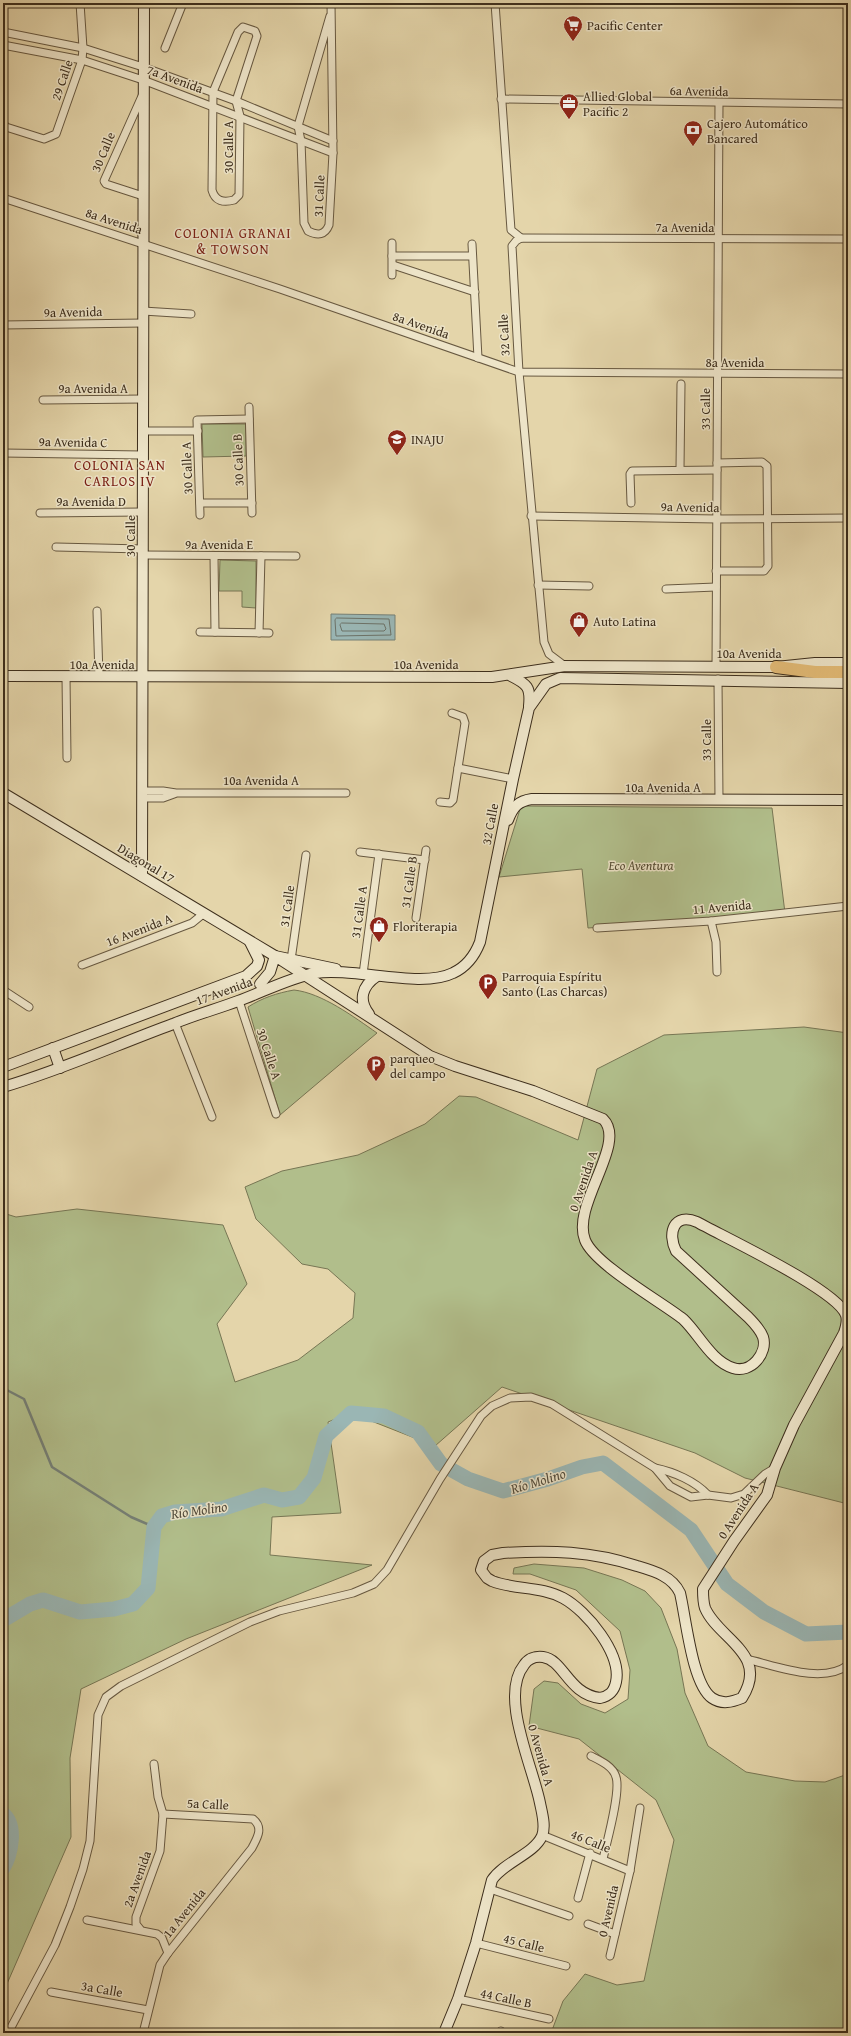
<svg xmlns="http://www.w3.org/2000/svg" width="851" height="2036" font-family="'Gentium Book Plus',serif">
<rect width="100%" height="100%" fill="#e4d5aa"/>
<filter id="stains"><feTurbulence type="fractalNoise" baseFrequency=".005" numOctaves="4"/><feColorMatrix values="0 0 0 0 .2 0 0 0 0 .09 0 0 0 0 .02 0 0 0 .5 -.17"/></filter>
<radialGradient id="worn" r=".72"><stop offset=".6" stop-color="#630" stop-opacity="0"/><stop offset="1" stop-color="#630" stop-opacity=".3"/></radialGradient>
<g fill="#b1be8b" stroke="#777654">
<path d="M202,424H246V456L203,457Z"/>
<path d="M220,560L256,561V608L242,607V591H219Z"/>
<path d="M521,806L772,808L785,913L588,928L582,869L499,877Z"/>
<path d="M294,990C322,993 354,1017 377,1033L280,1115L248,1007C262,998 277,993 294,990Z"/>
<path d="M804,1027L848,1033V1504L745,1478L695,1453L502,1387L435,1446L351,1413L328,1422L341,1513L272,1517L270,1555L372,1565L186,1639L81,1689L70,1758L71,1837L3,1993V1213L16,1217L77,1209L223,1225L247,1284L217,1324L235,1382L298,1360L353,1318L355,1293L328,1269L302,1264L256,1219L245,1187L282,1171L358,1155L425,1124L459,1096L476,1097L578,1140L597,1069L664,1035Z"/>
<path d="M534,1564L584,1568L622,1580L645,1591L661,1608L677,1649L685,1693L708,1746L746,1772L795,1781L825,1782L848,1774V2033H551L563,2001L585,1974L617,1985L644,1981L674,1840L656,1800L579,1739L529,1726L534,1689L544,1681L558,1683L581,1704L605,1713L628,1699L630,1670L620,1631L576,1590L530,1574H513L514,1568Z"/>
</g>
<path fill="#9ab6b4" stroke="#758077" d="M331,614L395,615V640H331Z"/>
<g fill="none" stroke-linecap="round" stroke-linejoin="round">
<g stroke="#6c7268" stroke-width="1">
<path d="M337,618L389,619L391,635L336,636L335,620Z"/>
<path d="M342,623L384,624L386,629L384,631H342L340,625Z"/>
</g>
<path stroke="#758077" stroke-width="2.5" d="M3,1388L24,1399L52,1467L131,1517L154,1527"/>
<g stroke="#9ab6b4" stroke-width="15">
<path d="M3,1620L30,1604L43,1600L80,1612L114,1609L133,1604L148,1588L154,1527L162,1516L175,1512L221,1509L264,1495L282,1500L299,1497L314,1478L326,1436L351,1413L384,1416L418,1432L441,1464L468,1479L503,1491L548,1479L582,1467L603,1463L691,1530L727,1584L764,1612L806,1634L848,1632"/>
<path d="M3,1814C17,1825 11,1855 3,1868"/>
</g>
<g stroke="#675840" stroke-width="9">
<g id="street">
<path d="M495,3L511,230L521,238"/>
<path d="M330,16L298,126L301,141L304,223L308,231C318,236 325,235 329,225L333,153L331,3"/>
<path d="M243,27L255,31L257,36L236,101L240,116L239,195L234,200C223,203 215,201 212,190L213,92L238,32Z"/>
<path d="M3,32L83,48L143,67L236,101L333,141"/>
<path d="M3,45L82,60L143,80L333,153"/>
<path d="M165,48L183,3"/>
<path d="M142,96L104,181L106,184L143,196"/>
<path d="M501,99L848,104"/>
<path d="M3,123L6,127L44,139L56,134L82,60L83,48L80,3"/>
<path d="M3,198L280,289L519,372L848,374"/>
<path d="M392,243V275"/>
<path d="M472,244L478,358"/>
<path d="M392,256H472"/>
<path d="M393,265L475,292"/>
<path d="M143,311L191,314"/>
<path d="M3,325L143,323"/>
<path d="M43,400L143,399"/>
<path d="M249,407L252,513"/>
<path d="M142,431H198"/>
<path d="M3,453L142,455"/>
<path d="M680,469L681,384"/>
<path d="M200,503H252"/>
<path d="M631,503L630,474L632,471L717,470"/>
<path d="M3,505V531"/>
<path d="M40,513L142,512"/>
<path d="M200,515L197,420L249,419"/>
<path d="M531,516L717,519L848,518"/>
<path d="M56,547L143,549"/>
<path d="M143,555L296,556"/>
<path d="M214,556L215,632"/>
<path d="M716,571H764L768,566L767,466L762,462L717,463"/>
<path d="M538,585L589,586"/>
<path d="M666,589L716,587"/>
<path d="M97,611L99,677"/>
<path d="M200,632L269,633"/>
<path d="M259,633L261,556"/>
<path d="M565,666L549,654L544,642L519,372L512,246L516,241L521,238L848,239"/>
<path d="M716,667L719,103"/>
<path d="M66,677L67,758"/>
<path d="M718,679L719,800"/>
<path d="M458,768L513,779"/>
<path d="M142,791H163L176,793H346"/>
<path d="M142,798H163L174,794"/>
<path d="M440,802L450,803L453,800L465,723L463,717L452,713"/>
<path d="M360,852L425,860"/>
<path d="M416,918L426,850"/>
<path d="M711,921L716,942L717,972"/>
<path d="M597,928L711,921L848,906"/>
<path d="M291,960L306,855"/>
<path d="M82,965L192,923L203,914"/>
<path d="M363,974L379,854"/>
<path d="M3,990L29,1007"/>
<path d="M239,1001L276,1114"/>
<path d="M175,1023L212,1117"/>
<path d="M655,1468C674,1472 695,1481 708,1495"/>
<path d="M746,1659C774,1665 822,1685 848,1665"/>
<path d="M591,1756C599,1760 613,1766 616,1777C621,1792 607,1841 603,1859"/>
<path d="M542,1835L630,1871"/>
<path d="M490,1889L569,1916"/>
<path d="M578,1898L590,1853"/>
<path d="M87,1920L157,1934L162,1938L168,1953"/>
<path d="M588,1924L615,1934"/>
<path d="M140,1929L136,1924V1917L160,1851L163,1814L158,1797L154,1764"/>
<path d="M476,1943L566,1966"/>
<path d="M610,1956L630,1871L640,1808"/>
<path d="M51,1992L148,2010"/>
<path d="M458,1999L549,2019"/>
<path d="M8,2033L55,1945L70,1907L83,1869L90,1841L98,1715L106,1697L121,1686L250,1622L279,1611L353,1593L374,1584L387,1570L440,1479L481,1416L492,1406L510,1398L531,1397L552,1404L655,1468L670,1486L691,1497L708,1495L731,1498L744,1494L765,1474L775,1468"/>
<path d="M143,2033L160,1965L168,1953L252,1848C257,1838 264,1828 253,1819L163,1814"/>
<path d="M500,2033L501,2031"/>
</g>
</g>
<g stroke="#3d2e1c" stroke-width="12">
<g id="secondary">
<path d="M3,676L492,677L565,666L776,667L815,663H848"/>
<path d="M511,676C527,684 531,687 529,706"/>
<path d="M3,793L275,956L336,969"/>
<path d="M508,820C513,807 518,801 532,799L848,800"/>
<path d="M142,876L144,3"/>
<path d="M260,984L270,972L275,956L430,1056L455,1066L533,1091L603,1119C628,1143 571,1205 585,1240C594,1264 660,1301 683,1319C699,1334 711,1361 733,1368C751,1374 768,1353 763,1337C760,1329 754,1323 748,1317L676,1251C667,1233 674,1212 697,1222C724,1237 837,1290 846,1315C848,1321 846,1327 844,1333L794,1425L775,1468L767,1495L734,1541L703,1589C703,1596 703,1602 705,1608C718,1639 770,1654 742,1698C732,1702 722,1705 712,1698C692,1684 686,1618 680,1593C672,1576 654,1571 637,1566C591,1551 551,1550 503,1553L492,1555L484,1561L481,1570L487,1578L492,1581C515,1590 541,1586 563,1598C587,1611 622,1654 616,1682C614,1692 609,1696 600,1698C568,1694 564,1660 543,1657C535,1656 528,1659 524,1665C499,1696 533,1767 540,1803C542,1813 546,1826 542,1836C534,1854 504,1862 492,1880L476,1943L458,1999L444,2033"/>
<path d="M369,1014C358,1000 362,986 377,976"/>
<path d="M53,1048L60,1068"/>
<path d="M3,1067L246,976L257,966L259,960L250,942"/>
<path d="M3,1087C61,1070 116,1045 173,1024C194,1015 217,1009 238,1001C263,992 289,978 315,973C354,967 421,989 453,973C466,967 475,955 480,942L513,779L529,708L546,684L560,678L848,683"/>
</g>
</g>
<g stroke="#3d2e1c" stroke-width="14">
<path id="primary" d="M776,667L815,672H848"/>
</g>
<use href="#street" stroke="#ede4c8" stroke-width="7"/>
<use href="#secondary" stroke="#ede4c8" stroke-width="10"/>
<use href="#primary" stroke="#e2ba75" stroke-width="12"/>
</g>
<defs>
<g id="supermarket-pin" transform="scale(1)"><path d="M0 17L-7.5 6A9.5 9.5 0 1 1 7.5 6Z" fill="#8f2418" stroke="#ede4c8"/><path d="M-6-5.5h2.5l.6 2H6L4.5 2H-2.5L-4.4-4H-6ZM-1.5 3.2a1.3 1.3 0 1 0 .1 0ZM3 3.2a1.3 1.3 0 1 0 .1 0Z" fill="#fff"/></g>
<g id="office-pin" transform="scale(1)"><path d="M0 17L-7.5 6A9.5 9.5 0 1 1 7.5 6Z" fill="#8f2418" stroke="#ede4c8"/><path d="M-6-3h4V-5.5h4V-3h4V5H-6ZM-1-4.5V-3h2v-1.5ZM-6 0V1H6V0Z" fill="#fff"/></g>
<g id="bank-pin" transform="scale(1)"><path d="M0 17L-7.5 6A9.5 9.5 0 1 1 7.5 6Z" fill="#8f2418" stroke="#ede4c8"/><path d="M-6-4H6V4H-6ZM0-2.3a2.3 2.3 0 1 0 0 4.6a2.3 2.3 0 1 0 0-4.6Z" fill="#fff"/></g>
<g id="school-pin" transform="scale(1)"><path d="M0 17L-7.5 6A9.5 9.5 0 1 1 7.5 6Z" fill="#8f2418" stroke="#ede4c8"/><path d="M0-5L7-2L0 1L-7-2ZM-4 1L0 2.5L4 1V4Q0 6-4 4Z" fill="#fff"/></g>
<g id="shop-pin" transform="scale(1)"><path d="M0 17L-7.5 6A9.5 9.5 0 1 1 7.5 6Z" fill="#8f2418" stroke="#ede4c8"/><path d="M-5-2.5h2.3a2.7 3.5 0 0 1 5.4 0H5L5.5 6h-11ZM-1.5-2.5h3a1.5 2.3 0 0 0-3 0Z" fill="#fff"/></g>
<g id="parking-pin" transform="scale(1)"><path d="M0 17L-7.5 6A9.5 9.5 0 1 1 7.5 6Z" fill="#8f2418" stroke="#ede4c8"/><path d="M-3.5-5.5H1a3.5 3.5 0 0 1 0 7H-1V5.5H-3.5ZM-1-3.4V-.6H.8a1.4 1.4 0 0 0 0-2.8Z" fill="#fff"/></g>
</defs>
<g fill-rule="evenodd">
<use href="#supermarket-pin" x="573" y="25"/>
<use href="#office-pin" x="569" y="103"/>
<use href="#bank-pin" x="693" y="130"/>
<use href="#school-pin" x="397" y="439"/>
<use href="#shop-pin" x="579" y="621"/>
<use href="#shop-pin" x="379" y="926"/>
<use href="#parking-pin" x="488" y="983"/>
<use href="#parking-pin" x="376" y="1065"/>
</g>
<g text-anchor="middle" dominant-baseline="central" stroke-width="3" stroke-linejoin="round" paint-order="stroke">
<g font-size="13" fill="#3d2e1c" stroke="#ede4c8" text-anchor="start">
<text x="587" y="25">Pacific Center</text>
<text x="583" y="96">Allied Global<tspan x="583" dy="15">Pacific 2</tspan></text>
<text x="707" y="123">Cajero Automático<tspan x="707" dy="15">Bancared</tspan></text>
<text x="411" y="439">INAJU</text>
<text x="593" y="621">Auto Latina</text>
<text x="393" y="926">Floriterapia</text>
<text x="502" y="976">Parroquia Espíritu<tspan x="502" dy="15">Santo (Las Charcas)</tspan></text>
<text x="390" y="1058">parqueo<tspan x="390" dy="15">del campo</tspan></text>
</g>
<g font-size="13" fill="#3d2e1c" stroke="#ede4c8">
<text transform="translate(175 79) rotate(20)">7a Avenida</text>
<text transform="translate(62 80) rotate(-71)">29 Calle</text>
<text transform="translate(699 91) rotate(1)">6a Avenida</text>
<text transform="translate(228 147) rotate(-90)">30 Calle A</text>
<text transform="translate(103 152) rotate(-67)">30 Calle</text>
<text transform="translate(319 196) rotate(-87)">31 Calle</text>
<text transform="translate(114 221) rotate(18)">8a Avenida</text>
<text x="685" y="227">7a Avenida</text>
<text transform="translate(73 312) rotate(-1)">9a Avenida</text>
<text transform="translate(421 325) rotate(19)">8a Avenida</text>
<text transform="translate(504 335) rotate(-93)">32 Calle</text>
<text x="735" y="362">8a Avenida</text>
<text x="93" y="388">9a Avenida A</text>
<text transform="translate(705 409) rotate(-90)">33 Calle</text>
<text transform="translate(73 442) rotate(1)">9a Avenida C</text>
<text transform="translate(238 460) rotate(-92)">30 Calle B</text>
<text transform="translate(187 468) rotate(-92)">30 Calle A</text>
<text x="91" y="501">9a Avenida D</text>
<text transform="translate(690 507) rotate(1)">9a Avenida</text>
<text transform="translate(130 536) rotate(-90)">30 Calle</text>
<text x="219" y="544">9a Avenida E</text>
<text x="749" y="653">10a Avenida</text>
<text x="102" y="664">10a Avenida</text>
<text x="426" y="664">10a Avenida</text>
<text transform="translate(706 740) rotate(-90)">33 Calle</text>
<text x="261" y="780">10a Avenida A</text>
<text x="663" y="787">10a Avenida A</text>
<text transform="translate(490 824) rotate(-79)">32 Calle</text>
<text transform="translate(146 863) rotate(31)">Diagonal 17</text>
<text transform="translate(409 882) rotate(-82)">31 Calle B</text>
<text transform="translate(287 906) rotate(-82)">31 Calle</text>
<text transform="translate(722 907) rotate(-5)">11 Avenida</text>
<text transform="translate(359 912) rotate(-82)">31 Calle A</text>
<text transform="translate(139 930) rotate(-21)">16 Avenida A</text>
<text transform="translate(224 991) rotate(-20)">17 Avenida</text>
<text transform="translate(269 1054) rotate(72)">30 Calle A</text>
<text transform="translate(583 1181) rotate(-71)">0 Avenida A</text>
<text transform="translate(738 1511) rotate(-57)">0 Avenida A</text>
<text transform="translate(541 1755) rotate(74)">0 Avenida A</text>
<text transform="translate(208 1804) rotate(3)">5a Calle</text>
<text transform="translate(591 1841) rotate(22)">46 Calle</text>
<text transform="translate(137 1879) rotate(-70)">2a Avenida</text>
<text transform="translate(608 1911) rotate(-77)">0 Avenida</text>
<text transform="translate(184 1913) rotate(-51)">1a Avenida</text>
<text transform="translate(524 1943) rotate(14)">45 Calle</text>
<text transform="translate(102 1989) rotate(10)">3a Calle</text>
<text transform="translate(506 1998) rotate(12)">44 Calle B</text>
</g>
<g font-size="13" font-style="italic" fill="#544b32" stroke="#ede4c8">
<text x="641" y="865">Eco Aventura</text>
</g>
<g font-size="14" letter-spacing="1" fill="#7a1f14" stroke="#ede4c8">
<text x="233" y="233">COLONIA GRANAI<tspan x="233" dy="16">&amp; TOWSON</tspan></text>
<text x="120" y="465">COLONIA SAN<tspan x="120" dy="16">CARLOS IV</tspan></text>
</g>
<g font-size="14" font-style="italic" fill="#50493a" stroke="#ede4c8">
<text transform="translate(538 1481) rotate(-17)">Río Molino</text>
<text transform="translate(199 1510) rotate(-8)">Río Molino</text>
</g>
</g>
<rect width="851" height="2036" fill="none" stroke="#e4d5aa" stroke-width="16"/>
<rect x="4" y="4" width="843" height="2028" fill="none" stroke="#3d2e1c" stroke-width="2"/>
<rect x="8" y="8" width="835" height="2020" fill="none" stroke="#3d2e1c"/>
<rect width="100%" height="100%" filter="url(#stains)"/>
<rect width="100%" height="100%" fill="url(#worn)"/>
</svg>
